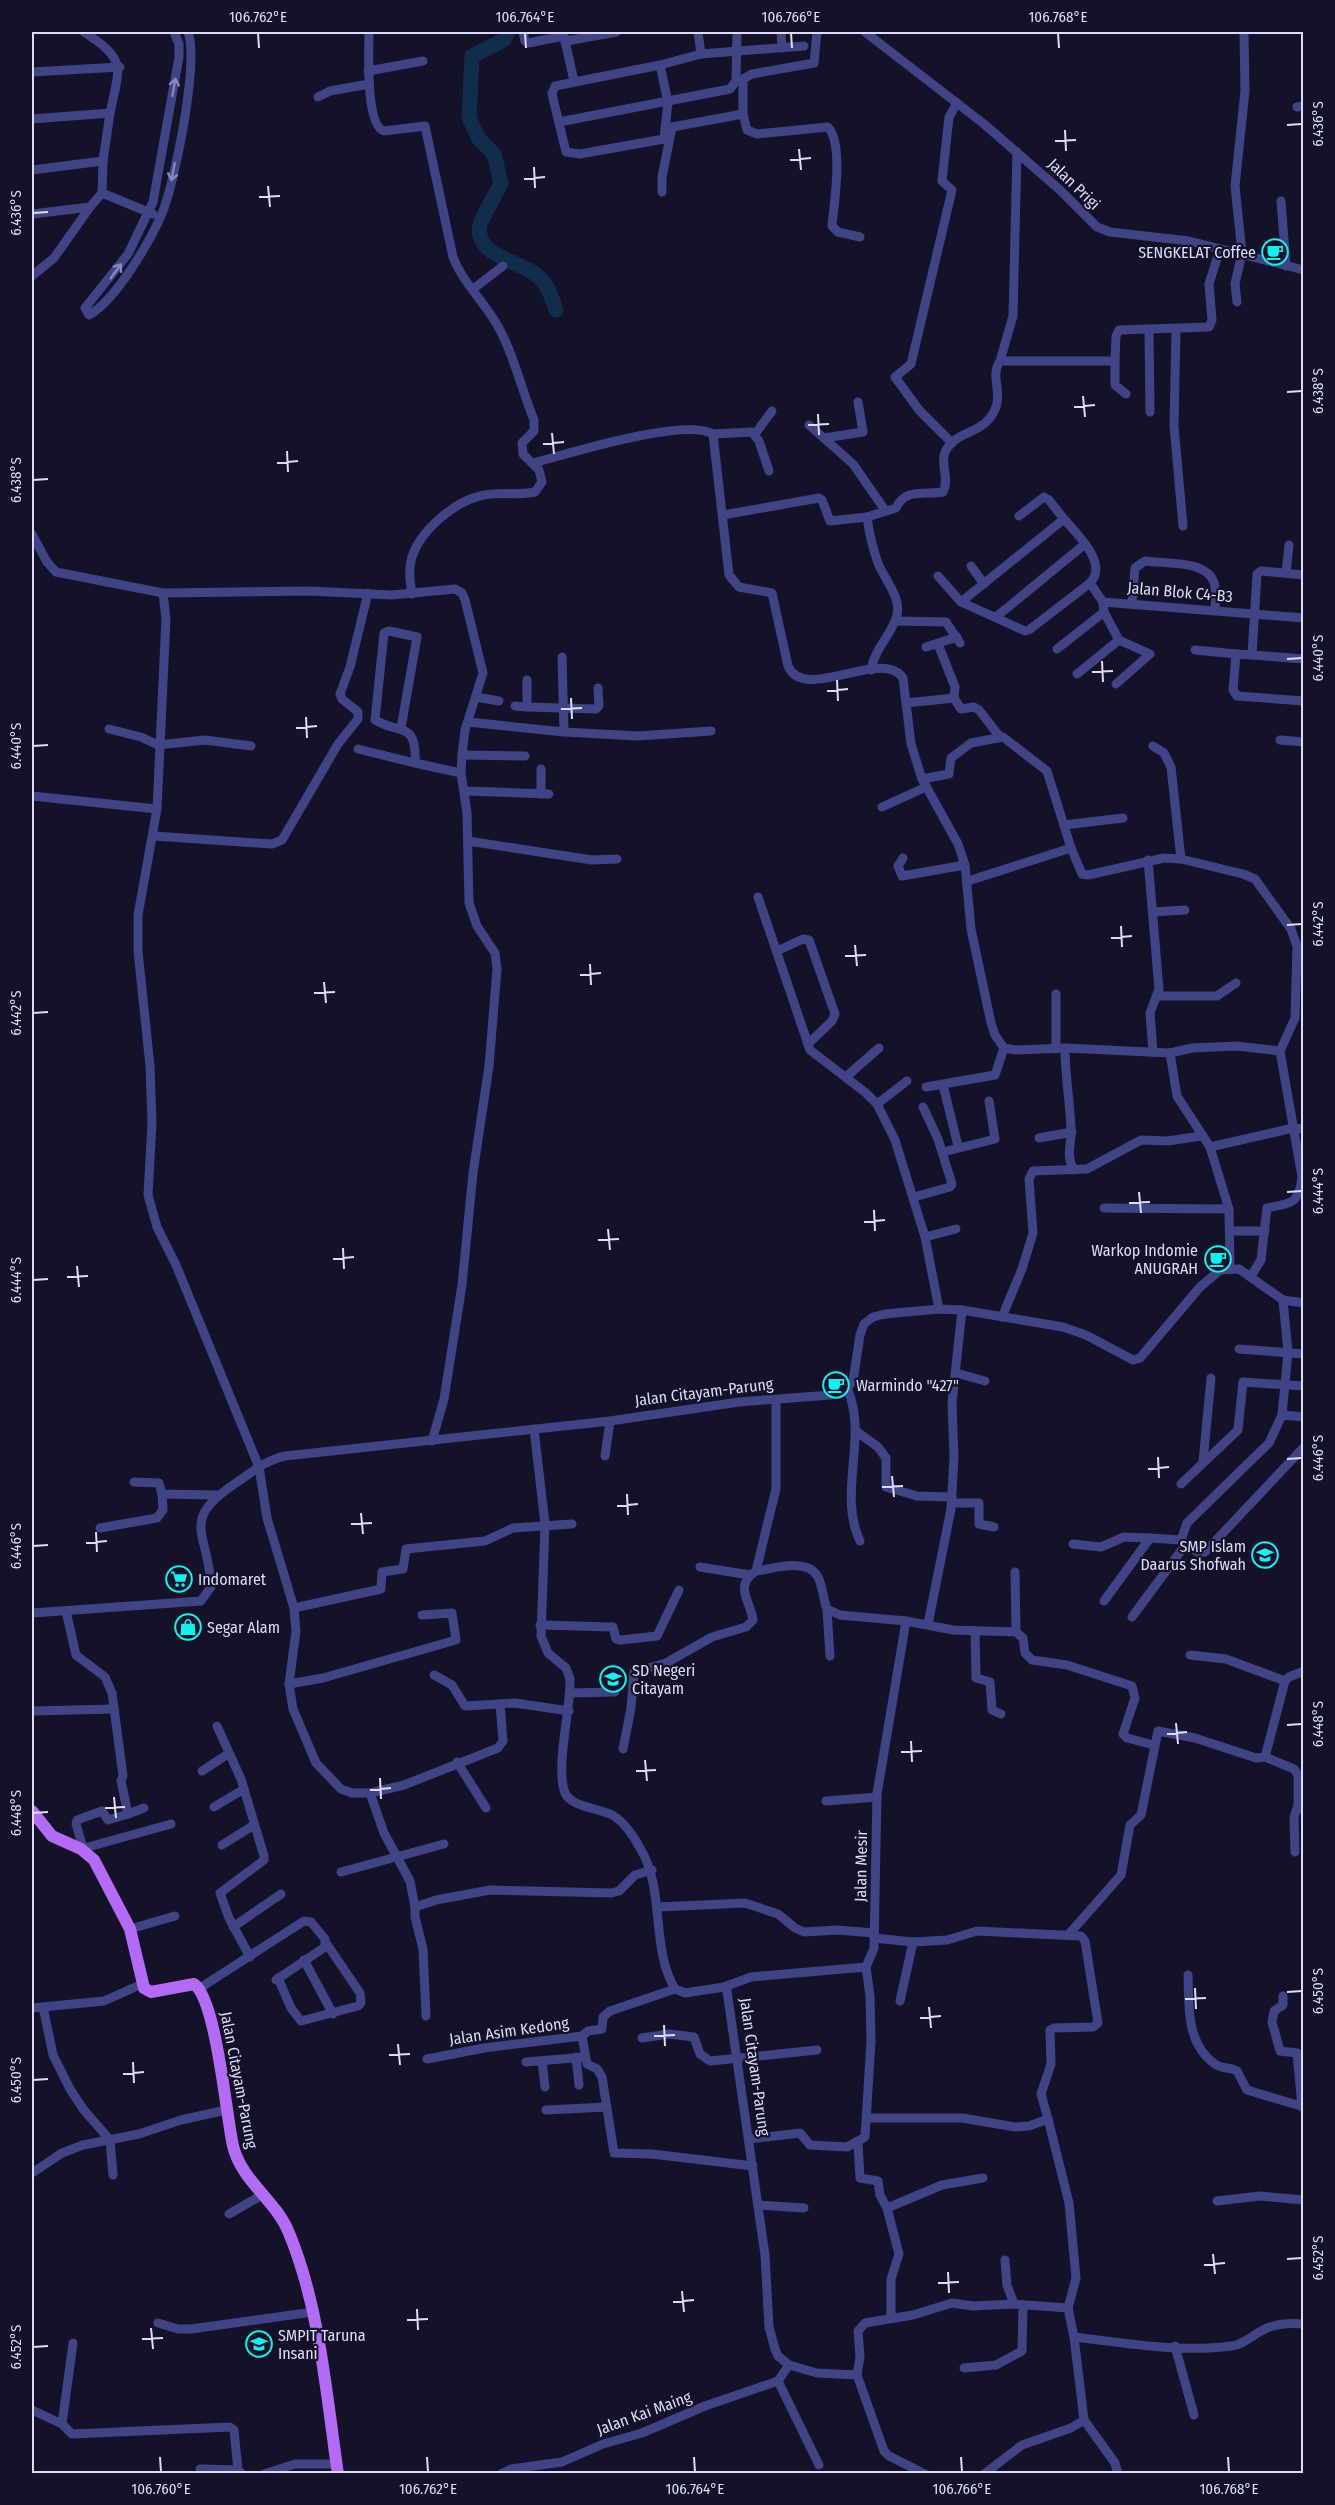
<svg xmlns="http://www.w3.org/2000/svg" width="1335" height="2505" font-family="'Fira Sans Condensed',sans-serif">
<rect width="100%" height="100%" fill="#141228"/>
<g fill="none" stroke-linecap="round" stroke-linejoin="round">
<path stroke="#122d4b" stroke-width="15" d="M508,32L504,40L472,56L469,118L479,139L494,154L501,183C497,192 482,217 480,225C474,256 517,260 535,274C548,283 551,296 556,310"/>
<g stroke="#404484" stroke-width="9">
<path d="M84,32C127,60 120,66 110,113"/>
<path d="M174,32L179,44V57L153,202L128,254L85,308L89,315C115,301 149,243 161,216C175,184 199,62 188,32"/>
<path d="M369,32C369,50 365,125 384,131L425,126L453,257C463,284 488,305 501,332C515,359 522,391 534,420V431L522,443L523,454L539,470L542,482L535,492C517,496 498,491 480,496C454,502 420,531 412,557C408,569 410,581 412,594"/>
<path d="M523,32L525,41L528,43L564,36"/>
<path d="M563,32L574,81"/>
<path d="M698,32L701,54"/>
<path d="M781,32L782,48"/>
<path d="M865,32L984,124L1060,190L1097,227L1110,232L1189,241L1304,270"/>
<path d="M566,41L617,32"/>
<path d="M660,65L668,102L664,139L580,154L566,152L552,94L555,86L660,65L701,54L804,46"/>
<path d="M368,71L423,61"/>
<path d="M32,72L120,67"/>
<path d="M318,97L330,91L369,84"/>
<path d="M1297,107L1304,106"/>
<path d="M743,114L747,130L757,134L828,127C844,145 834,203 832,226L838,232L860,237"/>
<path d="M32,119L110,113L103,161"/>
<path d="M559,122L730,89L736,81L737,32"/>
<path d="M32,170L103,161L102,193"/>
<path d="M662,192V177L672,127L743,114V79L752,74L814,63L817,32"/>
<path d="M1281,201L1286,266"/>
<path d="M32,214L90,207L102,193L153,214"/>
<path d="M32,276L54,258L90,207"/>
<path d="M473,289L503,266"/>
<path d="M1237,302L1235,284L1242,253L1235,186L1245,91L1244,32"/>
<path d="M1176,329L1174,426L1183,526"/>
<path d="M1149,330L1150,412"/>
<path d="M1000,361L1013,316L1017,152"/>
<path d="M1115,361V385L1126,394"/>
<path d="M809,425L853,464L885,510"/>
<path d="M713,434L752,432L759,441L769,471"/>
<path d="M755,434L772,411"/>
<path d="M824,438L863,432L858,402"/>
<path d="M952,443L919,410L895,377L911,364L952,190L942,181L949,117L957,103"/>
<path d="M533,463C568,454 684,417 713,434L729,575L739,587L772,593L788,666C804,704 882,647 903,678L911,744L922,779L958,844L965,865L971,929L991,1023L995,1035L1004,1048L1016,1050L1065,1048L1170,1053L1192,1048L1236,1046L1280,1051"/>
<path d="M723,515L819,498L822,500L830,521L867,517"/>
<path d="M1019,516L1044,497L1049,500L1064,519"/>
<path d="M32,534L47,562L56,572L163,593L309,591L392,595L455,589L462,593L465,600L483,673L465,730L462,755L461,773L467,813L469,903L477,926L495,953L497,969L489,1066L473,1173L462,1285L444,1399L432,1441"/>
<path d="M971,566L984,584"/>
<path d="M1286,573L1289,545"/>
<path d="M1304,575L1261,571L1257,574L1252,655L1304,659"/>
<path d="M938,576L961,602L1025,631L1029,630L1090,583"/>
<path d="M163,593L166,619L157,809L138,915V951L150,1066L152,1123L148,1195L157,1227L176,1265L259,1467L267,1518L294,1608L296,1631L289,1684L293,1709L316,1763L341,1789L352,1793H370L404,1785L498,1748L503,1741L500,1704L515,1703L569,1711"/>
<path d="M961,602L1064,519C1077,534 1109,564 1090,583L1103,602L1104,612L1119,640L1150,654L1116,684"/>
<path d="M1103,602L1304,618"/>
<path d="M1132,603L1135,568L1145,561C1164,564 1203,560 1213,580C1217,587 1215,601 1215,609"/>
<path d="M996,617L1085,544"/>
<path d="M895,621L946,622L960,643"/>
<path d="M938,644L955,687L954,698"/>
<path d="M926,647L957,637"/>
<path d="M1057,649L1104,612"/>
<path d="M1195,650L1236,654"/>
<path d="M1252,655L1236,654L1233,690L1237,696L1304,701"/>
<path d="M562,657L564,732"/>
<path d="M871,670C875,647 892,635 897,615C901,596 884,579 878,563C873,549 869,532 867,517L896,508C905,488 924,495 943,492C951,478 937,461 948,447C961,429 986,434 996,407C1002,392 990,375 1000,361H1115L1116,336L1119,330L1209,327L1212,320L1209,284L1220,249"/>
<path d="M1077,674L1119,640"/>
<path d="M527,680V707L596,709L599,706L598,688"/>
<path d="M476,697L499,701"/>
<path d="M906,703L954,698L961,709L974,707L979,710L1000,737"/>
<path d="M515,706L527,707"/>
<path d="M468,722L564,732L638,736L711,731"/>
<path d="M401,728L417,637L389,631L384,633L375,720C401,735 417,721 415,763L461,773"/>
<path d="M109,729L141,737L158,745L205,740L251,746"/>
<path d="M1280,740L1304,742"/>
<path d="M1153,746L1164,753L1171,767L1181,859"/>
<path d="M358,749L415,763"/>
<path d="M462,755L525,756"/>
<path d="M922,779L949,774L951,758L971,743L1003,737L1047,771L1071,848L1082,874L1088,875L1164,858L1181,859L1243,874L1255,879L1291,929L1297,946L1295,1018L1280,1051L1302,1177C1299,1204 1292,1203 1267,1208L1261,1260L1251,1276"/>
<path d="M465,791L549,794"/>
<path d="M541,794V769"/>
<path d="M32,796L157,809"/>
<path d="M882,807L926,787"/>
<path d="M1064,825L1123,818"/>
<path d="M154,836L272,844L282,840L338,744L358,719V712L342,699L340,694L350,667L368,593"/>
<path d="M468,841L592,860L617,859"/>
<path d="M903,858L898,866L902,876L965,865"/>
<path d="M1148,860L1159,989L1150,1013L1153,1052"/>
<path d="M968,881L1071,848"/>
<path d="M758,897L810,1050L866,1093L877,1104L895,1140L925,1237L939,1309"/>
<path d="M1153,912L1185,910"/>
<path d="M777,951L803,939L809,940L835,1014L832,1021L808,1044"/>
<path d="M1056,994V1049"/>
<path d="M1157,996H1217L1236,983"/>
<path d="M1065,1048C1065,1077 1070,1101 1071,1129C1072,1144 1065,1155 1074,1170"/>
<path d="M1170,1053L1177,1096L1210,1147L1229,1209L1230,1268"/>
<path d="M847,1076L879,1048"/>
<path d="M943,1085L958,1146"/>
<path d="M926,1087L995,1075L1004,1048"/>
<path d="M877,1104L907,1081"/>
<path d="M1039,1138L1072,1132"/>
<path d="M1210,1147L1293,1128L1304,1129"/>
<path d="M943,1152L995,1139L989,1101"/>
<path d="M914,1197L950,1187L952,1184L938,1139L923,1107"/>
<path d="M1104,1208L1229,1209"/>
<path d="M1230,1231H1265"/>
<path d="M925,1237L956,1229"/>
<path d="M1002,1317L1022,1269L1033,1233L1029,1179L1033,1171L1087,1169L1141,1140L1168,1141L1201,1136"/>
<path d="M1239,1349L1304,1354"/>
<path d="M956,1373L985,1381"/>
<path d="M847,1388C869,1436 837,1494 860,1541"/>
<path d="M1282,1415L1304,1417"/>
<path d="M534,1429L545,1524L541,1636L548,1653L566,1668L570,1679C571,1710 555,1767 565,1793C572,1808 601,1808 614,1816C625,1823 634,1837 640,1848C666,1891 650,1947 675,1989L685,1993L724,1987L727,1991L765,2255L769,2327L775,2349L778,2356L789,2365L817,2373L857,2375L884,2451L889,2456L925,2474"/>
<path d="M856,1431L878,1447L886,1458V1487L917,1496L952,1497"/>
<path d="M605,1456L610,1421"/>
<path d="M1203,1462L1211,1378"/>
<path d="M134,1482L159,1483L162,1494L216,1495"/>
<path d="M1181,1484L1238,1430L1243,1382L1304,1386"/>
<path d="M952,1503H979V1524L994,1527"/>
<path d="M100,1528L157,1518L163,1510L162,1494"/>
<path d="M1181,1540L1187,1523L1269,1443L1282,1415L1288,1352L1283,1300"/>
<path d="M1073,1544L1101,1547L1124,1537L1150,1538L1181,1540L1199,1553L1205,1552L1304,1447"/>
<path d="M700,1567L750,1575"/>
<path d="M756,1571C773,1569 808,1557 818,1577C823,1587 823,1599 827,1609L840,1615L906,1621L953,1630L1016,1632L1023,1638L1025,1653L1032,1660L1067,1665L1132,1686L1135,1698L1123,1734L1127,1738L1154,1745"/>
<path d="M1015,1572L1016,1632"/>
<path d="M1104,1601L1150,1538"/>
<path d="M294,1608L381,1589L382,1572L403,1569L406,1549L485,1541L513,1528L572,1524"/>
<path d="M827,1609L830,1656"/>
<path d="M66,1611L76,1655L105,1677L112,1693L123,1776L121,1781L128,1814L144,1808"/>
<path d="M32,1613L201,1601L211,1587C209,1532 178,1521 236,1483C252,1472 266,1460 285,1456L610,1421L739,1402L831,1395L847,1388L853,1381L860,1335L864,1324L873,1317L885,1314L939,1309L962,1310L1063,1327L1086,1335L1133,1360L1140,1358L1200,1287L1220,1270L1239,1269L1283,1300L1304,1303"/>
<path d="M1132,1617L1186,1544"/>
<path d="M928,1624L951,1509L954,1457L952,1403L962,1310"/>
<path d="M540,1625L613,1627L616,1639L621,1640L657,1636L679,1590"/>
<path d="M975,1631L976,1678L990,1682L992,1710L1001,1714"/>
<path d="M1190,1655L1226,1659L1285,1681"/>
<path d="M434,1675L452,1685L465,1706L500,1704"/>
<path d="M289,1684L323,1678L456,1640L452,1613L422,1615"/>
<path d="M571,1693L615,1692"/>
<path d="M32,1711L114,1709"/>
<path d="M217,1726L241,1779L264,1856V1860L220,1893L229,1918L250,1957"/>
<path d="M623,1749L631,1708L634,1672L666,1663L712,1637L746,1627L753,1620C751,1602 733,1586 756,1571L776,1489V1400"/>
<path d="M1265,1757L1294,1769L1298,1775V1806L1304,1810"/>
<path d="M457,1762L486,1808"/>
<path d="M202,1771L228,1754"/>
<path d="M370,1793L384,1833L410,1881L415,1907L436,1900L490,1890L611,1893L619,1891L635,1875L652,1870"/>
<path d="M826,1801L877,1797"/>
<path d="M214,1807L244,1789"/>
<path d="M222,1845L254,1825"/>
<path d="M83,1848L76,1824L77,1820L102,1811L108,1820L128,1814"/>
<path d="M81,1849L171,1824"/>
<path d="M1295,1852L1294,1817L1298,1806"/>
<path d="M341,1872L444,1844"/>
<path d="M415,1907V1917L423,1949L426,2016"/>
<path d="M658,1907L745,1903L778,1914L795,1928L804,1932L837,1930L874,1933"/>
<path d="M233,1927L281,1894"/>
<path d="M130,1929L175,1916"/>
<path d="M1069,1934L1121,1875L1130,1825L1141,1815L1158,1731L1195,1738L1256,1758L1265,1757L1285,1681L1289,1677L1304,1671"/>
<path d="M874,1938L913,1942L947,1940L977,1931L1081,1936L1085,1941L1098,2023L1093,2027L1054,2028L1050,2030L1051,2064L1041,2094L1048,2119"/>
<path d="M304,1960L333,2014"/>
<path d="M1188,1975C1189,2006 1186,2044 1215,2064C1222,2069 1230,2067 1237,2071L1247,2090L1304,2107"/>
<path d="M278,1978L291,2008L301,2021L358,2006L361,2003L360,1993L326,1943"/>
<path d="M724,1987L751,1977L866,1967L874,1948L877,1794L906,1621"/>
<path d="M200,1988L304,1921L311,1922L325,1939V1947L276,1980"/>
<path d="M1283,1996V2005L1274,2011L1272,2022L1280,2051L1297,2053L1302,2107"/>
<path d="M900,2001L913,1942"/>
<path d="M43,2007L53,2055L70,2089L83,2109L110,2140L113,2175"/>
<path d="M32,2008L104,2001L142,1984"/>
<path d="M582,2036L588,2031L602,2029L603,2017L610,2011L675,1989"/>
<path d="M642,2038L669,2034L694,2037L700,2054L710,2061L817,2050"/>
<path d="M576,2057L579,2085"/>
<path d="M427,2059L484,2048L582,2036L587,2064L597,2069L602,2077L614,2153L652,2154L753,2166"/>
<path d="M542,2061L545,2087"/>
<path d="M526,2062L585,2057"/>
<path d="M546,2110L607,2107"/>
<path d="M868,2118H962L1015,2127L1029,2126L1048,2119L1069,2203L1076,2278L1068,2308"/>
<path d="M749,2139L800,2133L810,2145L847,2147L865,2137L871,2041L870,1996L866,1967"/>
<path d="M858,2143L860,2178L878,2181L880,2195L887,2208"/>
<path d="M32,2173L62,2153L83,2145L139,2134L181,2120L226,2110"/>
<path d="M1217,2201L1260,2196L1304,2200"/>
<path d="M758,2205L804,2208"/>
<path d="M229,2214L262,2195"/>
<path d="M1005,2260L1007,2285L1014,2304"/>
<path d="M891,2318V2279L899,2254L887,2208L942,2185L983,2178"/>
<path d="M158,2323L178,2329H191L313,2312"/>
<path d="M1074,2337C1125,2343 1180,2353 1231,2346C1245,2344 1251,2336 1263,2330C1275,2323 1290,2323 1304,2324"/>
<path d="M73,2343L62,2424L72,2434L230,2427L234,2430L238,2470L242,2474"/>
<path d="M1175,2346L1194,2415"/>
<path d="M964,2368L996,2365L1022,2351L1023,2305"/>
<path d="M857,2375L860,2357L858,2331L865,2323L913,2315L952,2303L973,2306L1014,2304L1068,2308L1074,2337L1084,2420L1071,2428L1022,2445L984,2474"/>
<path d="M778,2381L819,2465"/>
<path d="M32,2410L62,2424"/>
<path d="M1084,2420L1115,2463L1118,2474"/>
<path d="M200,2469L238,2470"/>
<path d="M264,2474L295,2464H336"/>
<path d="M501,2474L511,2469L562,2462L603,2444L642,2433L705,2406L778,2381L789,2365"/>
</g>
<path stroke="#b36af5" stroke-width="12" d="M32,1811L52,1836L81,1849L94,1860L130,1929L144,1988L151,1992L194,1984C216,1999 226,2114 233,2146C242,2182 276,2200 289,2233C320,2308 326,2393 338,2474"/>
</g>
<defs><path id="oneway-shaft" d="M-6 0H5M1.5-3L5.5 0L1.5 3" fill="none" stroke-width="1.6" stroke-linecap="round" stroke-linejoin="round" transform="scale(1.5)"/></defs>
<g stroke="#8688ba">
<use href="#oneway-shaft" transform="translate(174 87) rotate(-80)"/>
<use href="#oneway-shaft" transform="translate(173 172) rotate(101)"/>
<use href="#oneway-shaft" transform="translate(116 271) rotate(-54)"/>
</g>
<path fill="none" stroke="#dcdbfd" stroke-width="2" d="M258,33L259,48M525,33L526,48M791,33L792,48M1058,33L1059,48M1287,125L1302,124M1065,130L1066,151M1055,141L1076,140M799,149L801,170M790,160L811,158M534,167L535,188M524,179L545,177M268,186L270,207M259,197L280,196M33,213L48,212M1287,392L1302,391M1083,396L1085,417M1074,407L1095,405M818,414L819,435M808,425L829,424M552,433L554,454M543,444L564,442M287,451L288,472M277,463L298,461M33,480L48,479M1287,659L1302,658M1102,661L1103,682M1092,672L1113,671M837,680L838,701M827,691L848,689M571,698L572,719M561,709L582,708M306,717L307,738M296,728L317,726M33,746L48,745M1287,925L1302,924M1121,926L1122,947M1111,938L1132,936M855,945L857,966M845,956L866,955M590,964L591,985M580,975L601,973M324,982L326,1003M314,993L335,992M33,1013L48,1012M1139,1192L1141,1213M1287,1192L1302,1191M1129,1203L1150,1202M874,1210L875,1231M864,1222L885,1220M608,1229L610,1250M598,1240L619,1239M343,1248L344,1269M333,1259L354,1257M77,1266L79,1287M67,1277L88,1276M33,1280L48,1279M1158,1457L1159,1478M1287,1459L1302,1458M1148,1469L1169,1467M892,1476L894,1497M882,1487L903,1486M627,1494L628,1515M617,1506L638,1504M361,1513L363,1534M351,1524L372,1523M96,1532L97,1552M86,1543L107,1541M33,1546L48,1545M1176,1723L1178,1744M1287,1725L1302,1724M1167,1734L1187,1732M911,1741L912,1762M901,1752L922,1751M645,1760L647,1781M636,1771L656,1770M380,1778L381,1799M370,1790L391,1788M114,1797L116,1818M105,1808L125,1807M33,1813L48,1812M1195,1988L1196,2009M1287,1992L1302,1991M1185,1999L1206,1998M929,2007L931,2028M920,2018L941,2016M664,2025L665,2046M654,2036L675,2035M398,2044L400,2065M389,2055L410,2054M133,2062L134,2083M123,2074L144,2072M33,2080L48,2079M1213,2254L1215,2274M1287,2259L1302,2258M1204,2265L1225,2263M948,2272L949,2293M938,2283L959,2282M682,2291L684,2312M673,2302L694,2300M417,2309L418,2330M407,2320L428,2319M151,2328L153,2349M142,2339L163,2338M33,2347L48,2346M160,2457L161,2472M427,2457L428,2472M694,2457L695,2472M961,2457L962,2472M1228,2457L1229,2472"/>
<defs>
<g id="cafe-ring" transform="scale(1.35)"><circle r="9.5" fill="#141228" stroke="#15efef" stroke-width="1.5"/><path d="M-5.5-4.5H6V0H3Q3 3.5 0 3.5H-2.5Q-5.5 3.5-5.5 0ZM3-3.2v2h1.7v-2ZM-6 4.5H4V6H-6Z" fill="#15efef"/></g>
<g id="school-ring" transform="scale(1.35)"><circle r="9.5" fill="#141228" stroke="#15efef" stroke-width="1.5"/><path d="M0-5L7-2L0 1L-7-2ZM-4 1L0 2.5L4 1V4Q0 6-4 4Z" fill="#15efef"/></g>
<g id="supermarket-ring" transform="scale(1.35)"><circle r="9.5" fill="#141228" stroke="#15efef" stroke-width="1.5"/><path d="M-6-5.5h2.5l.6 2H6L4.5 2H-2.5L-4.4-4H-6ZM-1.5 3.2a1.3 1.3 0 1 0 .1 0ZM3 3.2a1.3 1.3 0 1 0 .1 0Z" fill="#15efef"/></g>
<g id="shop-ring" transform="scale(1.35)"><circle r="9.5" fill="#141228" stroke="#15efef" stroke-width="1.5"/><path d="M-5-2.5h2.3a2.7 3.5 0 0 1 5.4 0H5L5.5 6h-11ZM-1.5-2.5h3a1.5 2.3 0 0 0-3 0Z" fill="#15efef"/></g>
</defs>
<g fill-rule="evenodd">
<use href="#cafe-ring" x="1275" y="252"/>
<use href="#cafe-ring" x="1218" y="1259"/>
<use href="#cafe-ring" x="836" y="1385"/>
<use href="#school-ring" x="1265" y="1555"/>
<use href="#supermarket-ring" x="179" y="1579"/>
<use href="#shop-ring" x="188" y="1627"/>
<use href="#school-ring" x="613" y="1679"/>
<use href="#school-ring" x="259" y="2344"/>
</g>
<g text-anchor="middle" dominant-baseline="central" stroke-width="4.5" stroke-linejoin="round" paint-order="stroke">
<g font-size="16" fill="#dcdbfd" stroke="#141228">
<text transform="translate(1074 184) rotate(44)">Jalan Prigi</text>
<text transform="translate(1180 592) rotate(5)">Jalan Blok C4-B3</text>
<text transform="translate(704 1392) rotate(-7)">Jalan Citayam-Parung</text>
<text transform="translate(861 1866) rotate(-89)">Jalan Mesir</text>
<text transform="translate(509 2031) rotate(-8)">Jalan Asim Kedong</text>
<text transform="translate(755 2067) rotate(82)">Jalan Citayam-Parung</text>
<text transform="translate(239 2080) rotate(79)">Jalan Citayam-Parung</text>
<text transform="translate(644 2413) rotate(-20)">Jalan Kai Maing</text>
</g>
<g font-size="16" fill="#dcdbfd" stroke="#141228" text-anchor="start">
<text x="1256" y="252" text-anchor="end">SENGKELAT Coffee</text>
<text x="1198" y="1250" text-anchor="end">Warkop Indomie<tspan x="1198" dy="18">ANUGRAH</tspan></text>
<text x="856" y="1385">Warmindo "427"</text>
<text x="1246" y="1546" text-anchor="end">SMP Islam<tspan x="1246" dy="18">Daarus Shofwah</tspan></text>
<text x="198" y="1579">Indomaret</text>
<text x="207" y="1627">Segar Alam</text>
<text x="632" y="1670">SD Negeri<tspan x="632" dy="18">Citayam</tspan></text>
<text x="278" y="2335">SMPIT Taruna<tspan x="278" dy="18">Insani</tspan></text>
</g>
</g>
<rect width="1335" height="2505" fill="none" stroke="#141228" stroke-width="66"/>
<rect x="33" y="33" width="1269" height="2439" fill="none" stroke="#dcdbfd" stroke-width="2"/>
<g font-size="15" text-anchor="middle" fill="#dcdbfd">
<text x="258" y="22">106.762°E</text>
<text x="525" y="22">106.764°E</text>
<text x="791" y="22">106.766°E</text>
<text x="1058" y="22">106.768°E</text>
<text transform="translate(1318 124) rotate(-90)" y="5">6.436°S</text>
<text transform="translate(16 213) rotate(-90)" y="5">6.436°S</text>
<text transform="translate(1318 391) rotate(-90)" y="5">6.438°S</text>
<text transform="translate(16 480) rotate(-90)" y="5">6.438°S</text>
<text transform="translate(1318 658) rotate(-90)" y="5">6.440°S</text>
<text transform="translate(16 746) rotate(-90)" y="5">6.440°S</text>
<text transform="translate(1318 924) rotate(-90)" y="5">6.442°S</text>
<text transform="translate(16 1013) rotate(-90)" y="5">6.442°S</text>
<text transform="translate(1318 1191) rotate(-90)" y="5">6.444°S</text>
<text transform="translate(16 1280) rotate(-90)" y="5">6.444°S</text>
<text transform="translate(1318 1458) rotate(-90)" y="5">6.446°S</text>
<text transform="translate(16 1546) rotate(-90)" y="5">6.446°S</text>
<text transform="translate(1318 1724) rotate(-90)" y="5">6.448°S</text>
<text transform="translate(16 1813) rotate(-90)" y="5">6.448°S</text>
<text transform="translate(1318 1991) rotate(-90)" y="5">6.450°S</text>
<text transform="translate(16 2080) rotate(-90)" y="5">6.450°S</text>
<text transform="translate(1318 2258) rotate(-90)" y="5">6.452°S</text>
<text transform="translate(16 2347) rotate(-90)" y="5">6.452°S</text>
<text x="161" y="2494">106.760°E</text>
<text x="428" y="2494">106.762°E</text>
<text x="695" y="2494">106.764°E</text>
<text x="962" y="2494">106.766°E</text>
<text x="1229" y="2494">106.768°E</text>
</g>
</svg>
